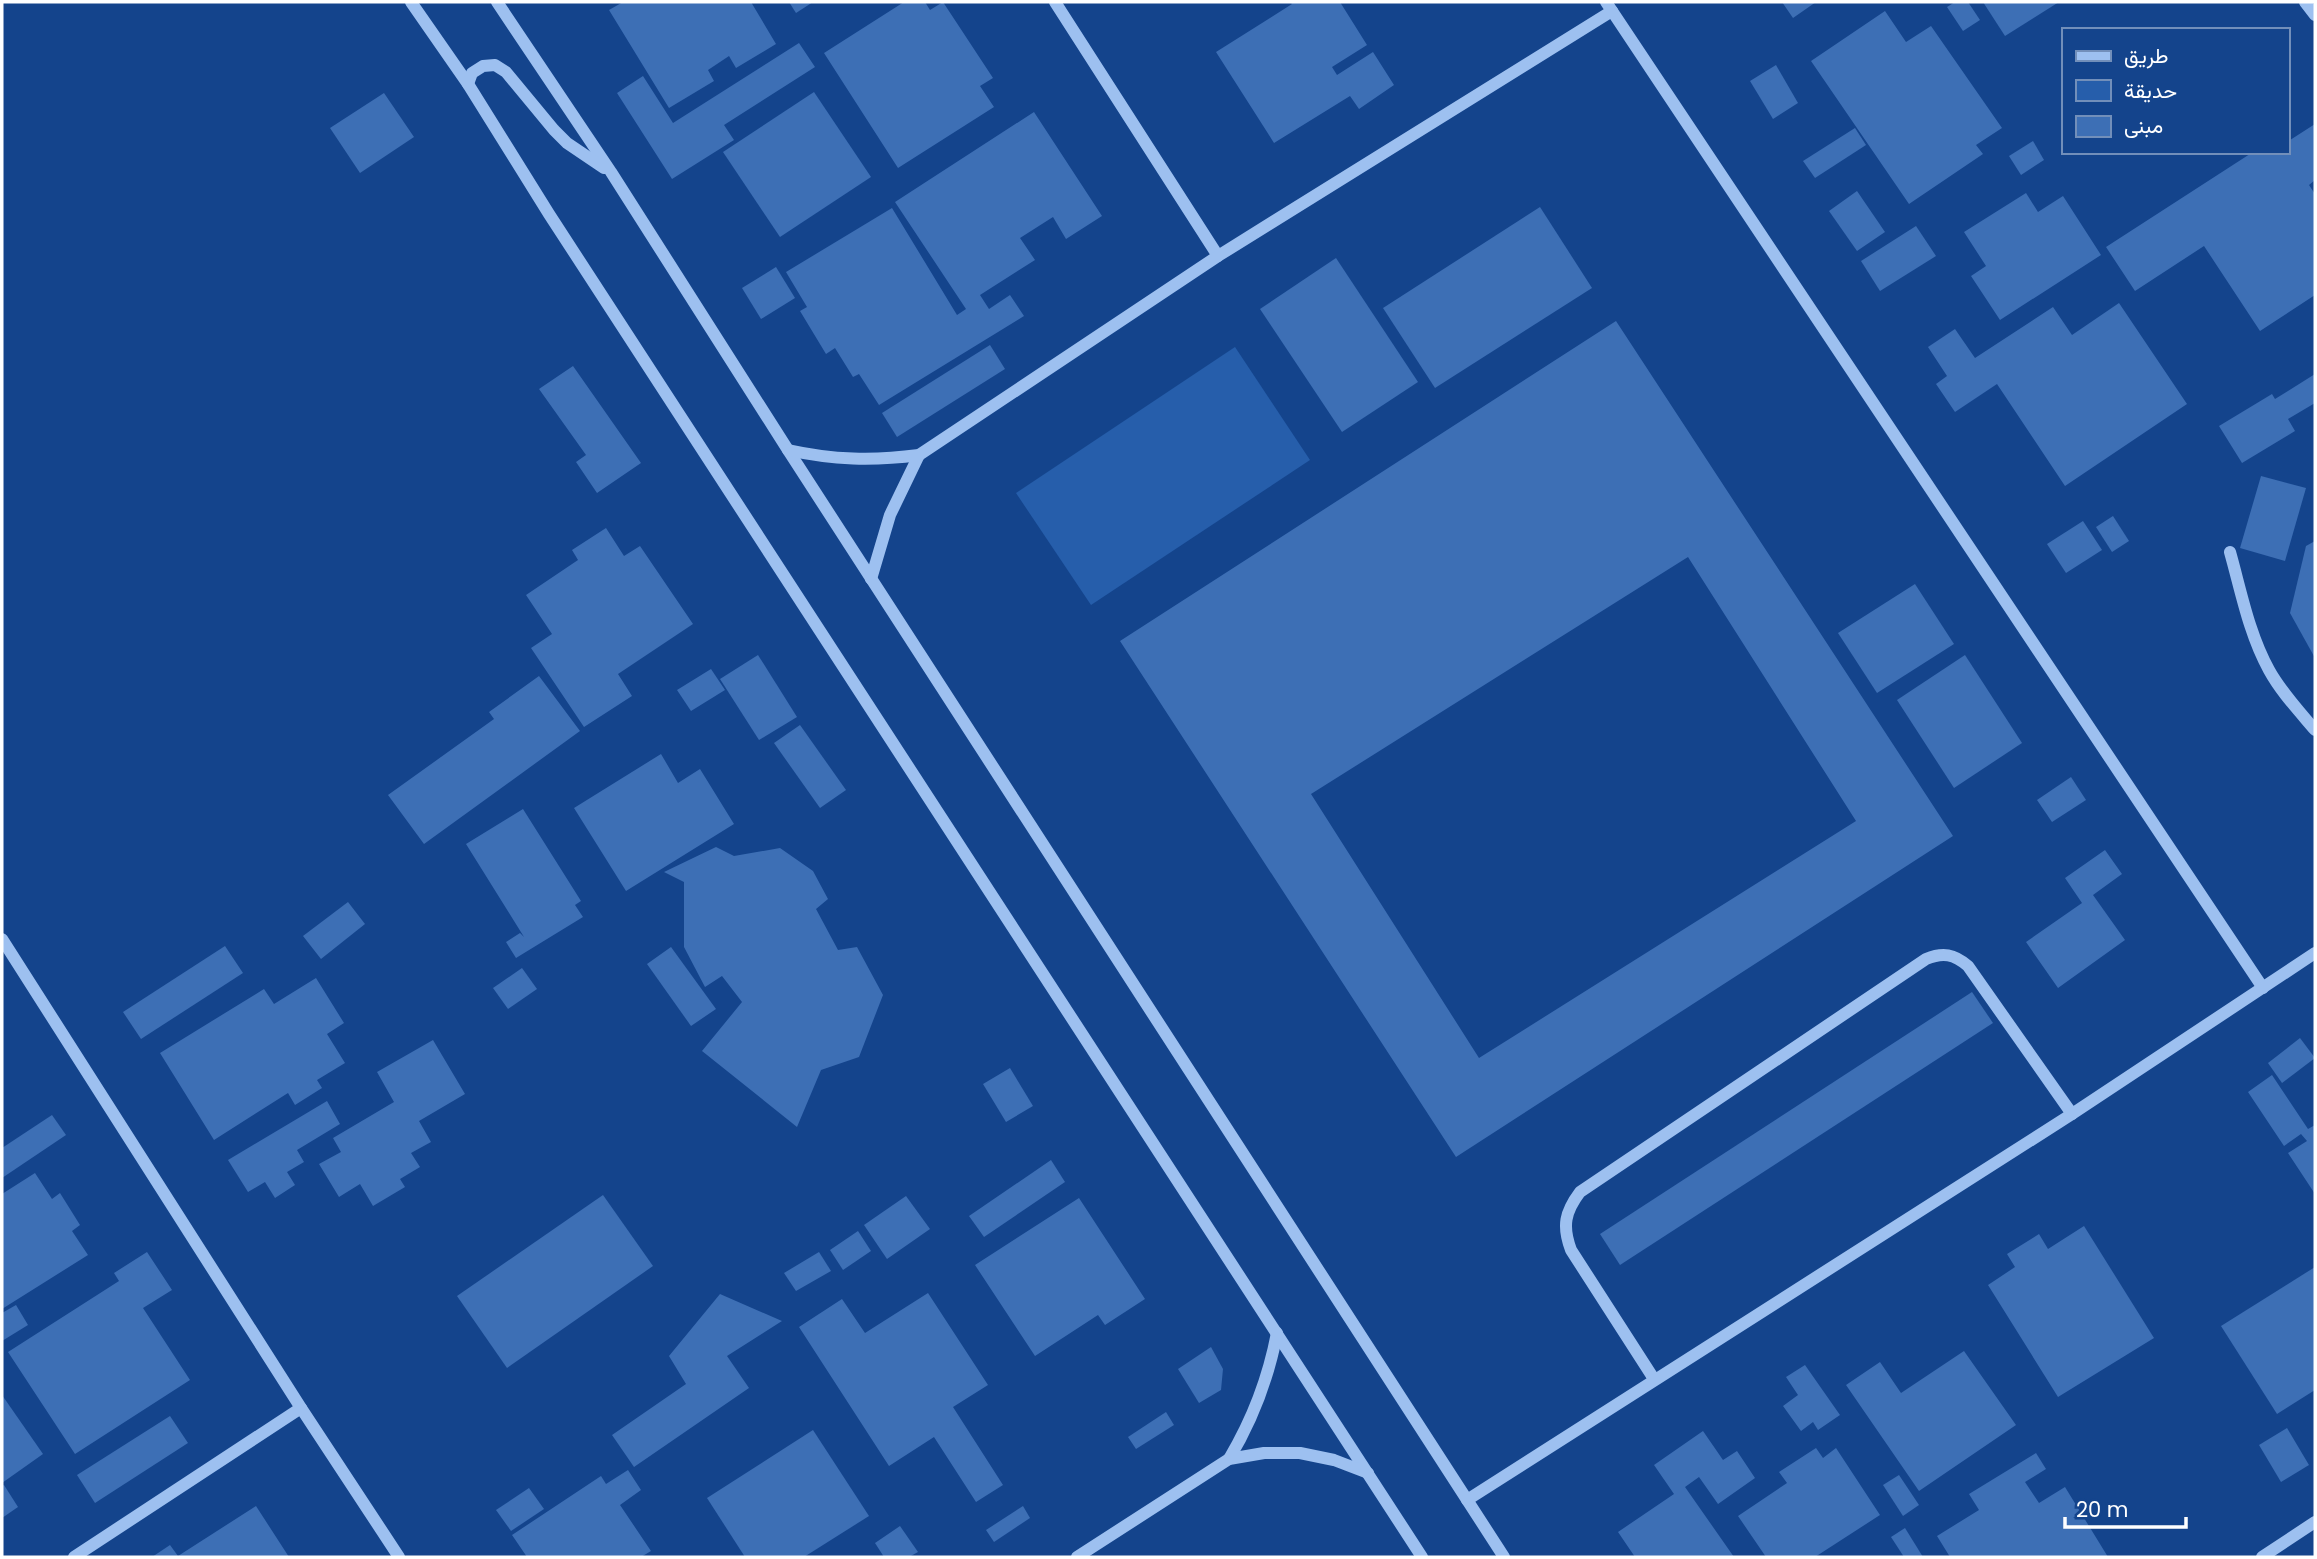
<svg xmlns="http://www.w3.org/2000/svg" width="2317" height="1559" font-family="Poppins,Vazirmatn,sans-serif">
<rect width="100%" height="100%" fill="#14448c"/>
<path fill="#265eab" d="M1235,347L1310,460L1091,605L1016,493Z"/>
<g fill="#3d6fb5" fill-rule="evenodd">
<path d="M623,2H751L776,44L736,68L729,56L708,70L714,81L669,108L609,10Z"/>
<path d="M789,2H813L796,13Z"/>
<path d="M904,2H925L930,10L943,2L993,78L980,86L994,107L898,168L824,53Z"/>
<path d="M1290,2H1340L1367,45L1332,67L1337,75L1373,52L1394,85L1359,109L1350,96L1274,143L1216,52L1292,4Z"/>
<path d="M1782,2H1816L1793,18Z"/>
<path d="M1955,2H1968L1980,20L1963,31L1947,7Z"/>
<path d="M1983,2H2059L2005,36Z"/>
<path d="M1885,11L1906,42L1931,26L2002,128L1976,145L1983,154L1909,204L1811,61Z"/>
<path d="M799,43L815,67L724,125L734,140L672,179L617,93L643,76L673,123Z"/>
<path d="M1776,65L1798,103L1773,119L1750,81Z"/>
<path d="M814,92L871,177L780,237L723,152Z"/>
<path d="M384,93L414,137L360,173L330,128Z"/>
<path d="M1034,112L1102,216L1066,239L1053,217L1020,238L1035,260L980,295L989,309L1010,295L1024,316L879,405L859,374L853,377L835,348L826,354L800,311L807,307L786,272L892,208L957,315L966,309L895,202Z"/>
<path d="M2315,124V180L2309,185L2315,194V295L2260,331L2204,246L2135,291L2106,247L2253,152H2287V142Z"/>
<path d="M1855,128L1866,145L1815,178L1803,161Z"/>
<path d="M2033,141L2044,160L2021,175L2009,156Z"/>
<path d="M1857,191L1885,232L1857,251L1829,211Z"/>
<path d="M2026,193L2038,212L2063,196L2101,255L2000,320L1971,276L1986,266L1964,232Z"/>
<path d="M1540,207L1592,288L1435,388L1383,308Z"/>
<path d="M1916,226L1936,256L1880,291L1861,261Z"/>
<path d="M1336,258L1418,382L1342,432L1260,309Z"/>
<path d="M776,267L795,298L761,319L742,288Z"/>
<path d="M2119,303L2187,404L2065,486L1997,384L1955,412L1936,384L1947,376L1928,347L1955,329L1975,358L2053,307L2072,335Z"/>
<path d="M1616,321L1953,836L1456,1157L1120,641ZM1688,557L1856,821L1479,1058L1311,794Z"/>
<path d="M990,345L1005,369L897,437L882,413Z"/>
<path d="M573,366L641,463L597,493L576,462L586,455L539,389Z"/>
<path d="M2315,374V403L2288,419L2295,431L2242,463L2219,426L2272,394L2275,399Z"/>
<path d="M2261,476L2306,488L2285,561L2240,548Z"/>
<path d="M2113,516L2129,541L2112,552L2096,527Z"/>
<path d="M2083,521L2102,550L2066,573L2047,544Z"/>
<path d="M606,528L624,556L640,546L693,624L618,674L632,696L584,727L531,648L552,634L526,595L578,560L572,550Z"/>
<path d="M2315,541V658L2290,613L2306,546Z"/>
<path d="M1915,584L1954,644L1877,693L1838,633Z"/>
<path d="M758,655L797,717L759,740L720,679Z"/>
<path d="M1965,655L2022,743L1954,788L1897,700Z"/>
<path d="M711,669L725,690L691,711L677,690Z"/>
<path d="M539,676L580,731L424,844L388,795L494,719L489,712Z"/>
<path d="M800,725L846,790L820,808L774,743Z"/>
<path d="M661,754L678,783L700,769L734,824L626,891L574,808Z"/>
<path d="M2071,777L2086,800L2052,822L2037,800Z"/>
<path d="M523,809L581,901L575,905L583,917L516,958L506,942L520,933L524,937L466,844Z"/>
<path d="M716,847L734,856L780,848L813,871L828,899L816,909L838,950L857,947L883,995L859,1057L821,1070L797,1127L702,1051L742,1002L722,976L705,987L684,947V882L664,872Z"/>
<path d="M2105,850L2122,874L2093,895L2125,940L2058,988L2026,942L2082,903L2065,878Z"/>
<path d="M348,902L365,924L321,959L303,936Z"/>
<path d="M225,946L243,973L141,1039L123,1012Z"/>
<path d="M671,947L716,1009L691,1026L647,964Z"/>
<path d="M522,968L537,989L508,1009L493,988Z"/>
<path d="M316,978L344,1023L327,1034L345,1063L317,1080L322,1088L295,1105L288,1093L214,1140L160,1053L264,989L274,1004Z"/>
<path d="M1972,992L1993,1023L1620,1265L1600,1234Z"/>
<path d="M2300,1038L2315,1058L2282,1083L2268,1063Z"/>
<path d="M433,1040L465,1094L419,1121L431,1142L411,1153L420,1167L400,1179L405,1187L373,1206L360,1184L339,1197L319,1164L341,1152L333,1138L394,1102L377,1072Z"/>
<path d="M1010,1068L1033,1106L1006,1122L983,1084Z"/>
<path d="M2272,1075L2308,1129L2315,1125V1194L2288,1153L2307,1141L2301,1134L2284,1146L2248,1092Z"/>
<path d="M327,1101L340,1124L297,1150L304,1162L287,1172L295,1185L275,1198L265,1182L248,1192L228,1160Z"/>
<path d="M52,1115L66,1135L2,1178V1148Z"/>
<path d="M1051,1160L1065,1182L984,1237L969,1216Z"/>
<path d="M35,1173L52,1199L60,1193L80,1225L72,1231L88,1255L2,1309V1194Z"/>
<path d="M603,1195L653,1266L507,1368L457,1296Z"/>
<path d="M906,1196L930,1229L887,1259L864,1225Z"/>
<path d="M1079,1198L1145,1299L1105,1325L1098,1315L1035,1356L975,1265Z"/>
<path d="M2084,1226L2154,1338L2058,1397L1988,1285L2015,1267L2007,1254L2039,1234L2048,1249Z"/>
<path d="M858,1231L871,1251L843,1270L830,1250Z"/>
<path d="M147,1252L172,1290L143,1308L190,1380L75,1454L8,1352L119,1281L114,1273Z"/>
<path d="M819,1252L831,1271L796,1291L784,1273Z"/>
<path d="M2315,1267V1390L2277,1414L2221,1326Z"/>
<path d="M928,1293L988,1385L953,1407L1003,1485L976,1502L934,1437L889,1466L799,1327L842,1299L865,1333Z"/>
<path d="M720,1294L782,1321L727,1356L749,1388L634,1467L612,1435L686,1384L669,1356Z"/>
<path d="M16,1305L28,1325L2,1341V1313Z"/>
<path d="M1211,1347L1223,1369L1221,1390L1199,1403L1178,1369Z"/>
<path d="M1964,1351L2016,1425L1919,1491L1846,1385L1880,1362L1901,1393Z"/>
<path d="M1805,1365L1840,1415L1818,1430L1813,1422L1801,1431L1783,1406L1798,1395L1786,1377Z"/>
<path d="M2,1395L43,1454L2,1483Z"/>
<path d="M1166,1412L1174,1425L1136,1449L1128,1437Z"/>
<path d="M170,1416L188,1443L95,1503L77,1475Z"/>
<path d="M2287,1428L2309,1465L2281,1482L2259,1445Z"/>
<path d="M813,1430L869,1516L804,1557H745L707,1498Z"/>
<path d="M1703,1431L1723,1460L1737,1451L1755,1478L1718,1504L1699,1477L1685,1487L1734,1557H1635L1618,1532L1674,1494L1654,1465Z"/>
<path d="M1816,1448L1823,1458L1836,1448L1880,1515L1815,1557H1766L1738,1516L1787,1483L1779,1472Z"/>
<path d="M2036,1453L2046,1469L2025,1482L2039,1503L2065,1487L2108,1557H1950L1937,1536L1979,1510L1969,1494Z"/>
<path d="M628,1470L641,1490L620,1505L651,1551L641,1557H527L512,1535L601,1476L606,1484Z"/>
<path d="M1899,1475L1919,1505L1903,1516L1883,1485Z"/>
<path d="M4,1485L18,1507L2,1518V1486Z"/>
<path d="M529,1488L544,1509L511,1531L496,1510Z"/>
<path d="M256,1506L289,1557H152L170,1545L178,1556Z"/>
<path d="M1023,1506L1030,1518L994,1542L986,1530Z"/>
<path d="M900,1526L918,1552L909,1557H884L875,1543Z"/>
<path d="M1905,1528L1923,1557H1904L1891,1537Z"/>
</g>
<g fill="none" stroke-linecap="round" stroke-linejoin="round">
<g stroke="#9dc0f0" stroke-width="12">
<path d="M411,2L468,84L549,214L1422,1557"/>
<path d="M497,2L611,172L788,450L1504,1557"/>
<path d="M1055,2L1218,256"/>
<path d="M1606,2L2263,988"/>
<path d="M2305,2L2315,15"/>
<path d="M468,84L472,73L483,66L495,65L506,72L554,130L567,143L604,168"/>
<path d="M788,450C833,460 873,461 919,455L1218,256L1612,11"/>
<path d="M2230,552C2241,591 2249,634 2269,670C2281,692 2299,711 2315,730"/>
<path d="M871,579L890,515L919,455"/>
<path d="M2,939L301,1408L399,1557"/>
<path d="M1654,1379L1571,1250C1562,1226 1565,1212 1580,1192L1926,959C1943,952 1954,954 1968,966L2072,1114"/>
<path d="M1229,1459C1253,1419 1268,1380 1277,1333"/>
<path d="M1467,1500L2072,1114L2315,953"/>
<path d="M74,1557L301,1408"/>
<path d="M1077,1557L1229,1459L1264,1453H1300L1334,1460L1368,1473"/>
<path d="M2262,1557L2315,1522"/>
</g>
</g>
<rect width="2317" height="1559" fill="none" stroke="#ffffff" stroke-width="7"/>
<rect x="2062" y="28" width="228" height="126" fill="#14448c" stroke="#728fba" stroke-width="2"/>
<rect x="2076" y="51" width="35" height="10" fill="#9dc0f0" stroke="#728fba" stroke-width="2"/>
<text x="2124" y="63" font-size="21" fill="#ffffff">طريق</text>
<rect x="2076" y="80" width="35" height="21" fill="#265eab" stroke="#728fba" stroke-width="2"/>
<text x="2124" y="98" font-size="21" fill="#ffffff">حديقة</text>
<rect x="2076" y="116" width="35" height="21" fill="#3d6fb5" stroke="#728fba" stroke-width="2"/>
<text x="2124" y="133" font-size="21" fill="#ffffff">مبنى</text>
<path d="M2065 1517v10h121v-10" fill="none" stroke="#ffffff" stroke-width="3.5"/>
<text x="2076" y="1517" font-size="21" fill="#ffffff" stroke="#14448c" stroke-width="5" paint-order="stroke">20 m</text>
</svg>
